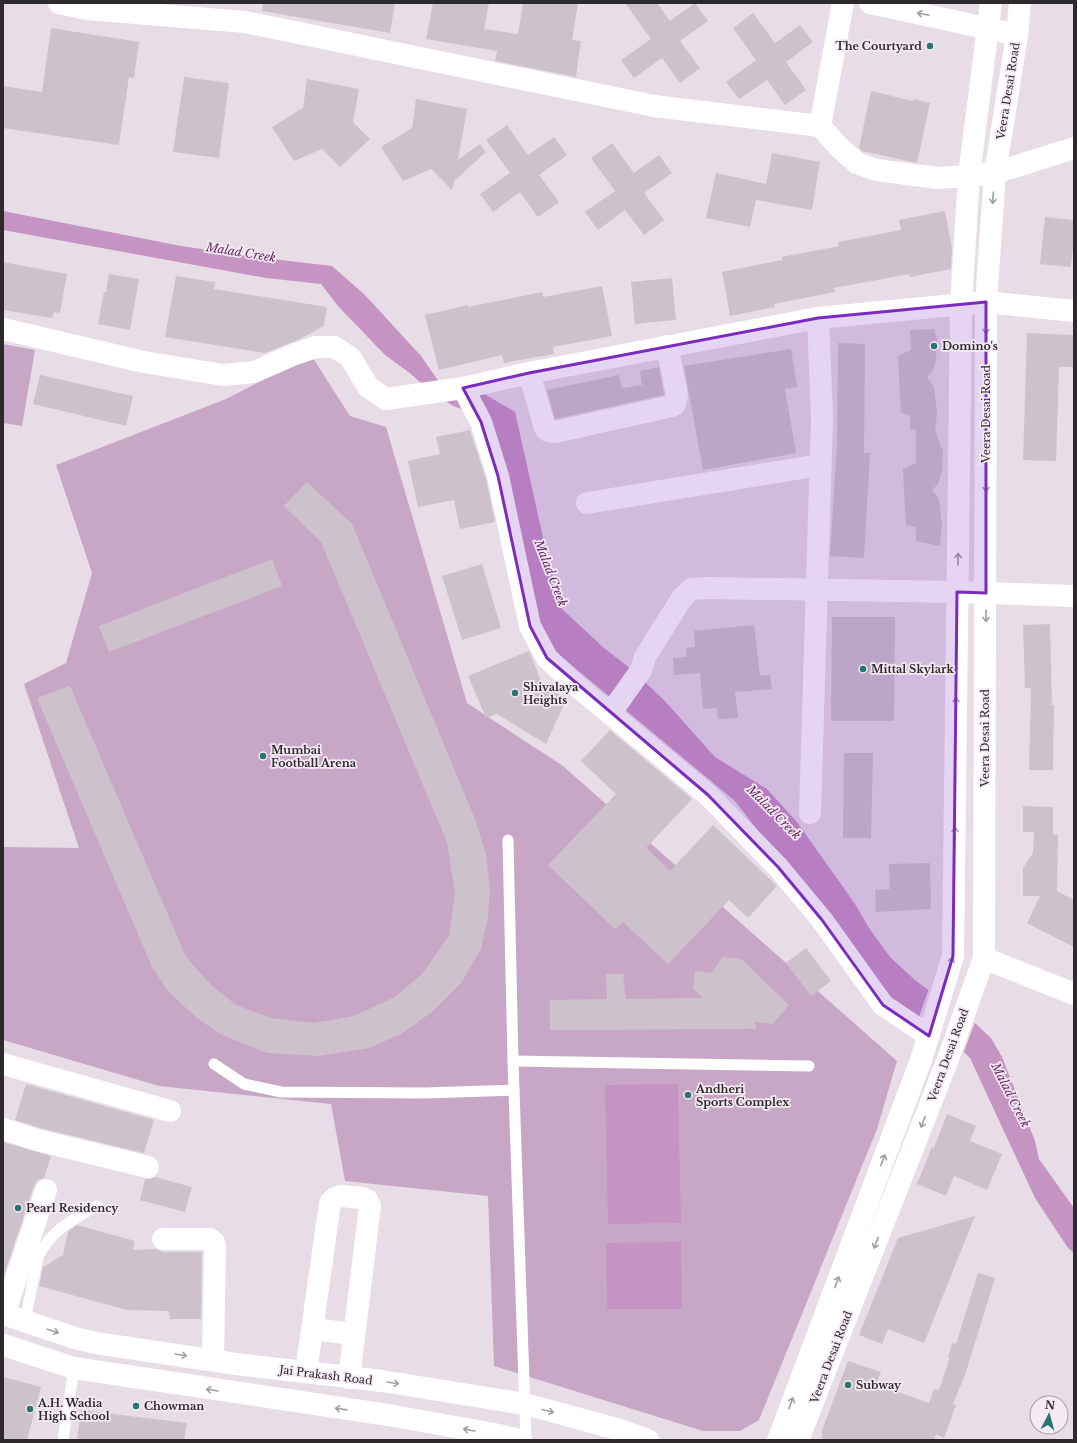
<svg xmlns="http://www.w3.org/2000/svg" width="1077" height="1443" font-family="'Libre Baskerville',serif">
<rect width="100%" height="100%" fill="#e8dce7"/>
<g fill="#c8a7c6">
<path d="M3,344L35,350L22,426L3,423Z"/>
<path d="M311,355L350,416L386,427L467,703L563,766L897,1061L877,1129L759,1420L740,1431H703L494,1366L488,1196L345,1181L331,1104L159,1086L3,1040V847L79,848L24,684L66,663L92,573L56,465L226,399Z"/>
</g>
<g fill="#c694c3">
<path d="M3,211L181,246L264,258L332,266L365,295L421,356L437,379L447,388L476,389L515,412L547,555L562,609L604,648L631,669L664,700L715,757L767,789L797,822L855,904L869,928L890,957L916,981L976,1024L991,1038L1002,1057L1035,1141L1039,1159L1074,1208V1253L1068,1248L1035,1198L970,1058L947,1036L890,1004L845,943L735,801L557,653L538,628L488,418L453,406L429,390L411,374L385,355L338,306L321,284L266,278L3,230Z"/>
<path d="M678,1084L681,1223L608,1224L605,1085Z"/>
<path d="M681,1242L682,1309H607L606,1243Z"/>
</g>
<path fill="#e8dce7" d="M929,988L975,1022L963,1054L945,1037L918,1020Z"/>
<g fill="#cdc2cc">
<path d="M263,3H395L390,33L262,11Z"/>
<path d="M433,3H489L484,29L518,34L523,3H578L572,40L581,41L576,77L495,61L497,51L426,39Z"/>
<path d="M625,3H657L670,21L695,3L708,21L680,41L700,68L680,83L662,58L634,78L621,60L651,39Z"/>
<path d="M753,13L775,43L800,25L813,42L786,62L806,90L785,105L767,80L739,99L726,82L756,60L733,28Z"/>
<path d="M51,28L139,42L134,78L129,77L119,145L3,128V86L42,92Z"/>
<path d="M184,77L229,83L219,158L173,152Z"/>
<path d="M307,79L359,89L353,122L370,139L340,167L322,149L294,161L272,127L303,108Z"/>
<path d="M871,91L913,101V99L930,103L917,163L862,151L859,148Z"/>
<path d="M416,99L467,109L458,160L480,144L486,152L454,181L452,190L431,169L403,181L381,147L412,128Z"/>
<path d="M507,125L528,155L554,137L567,155L539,175L559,202L538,217L520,192L493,212L480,194L510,173L486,140Z"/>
<path d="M612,143L634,173L659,155L672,173L644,193L664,220L644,235L625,210L598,230L585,212L615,191L591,158Z"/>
<path d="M772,153L820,162L812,210L756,200L750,227L706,218L716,173L766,184Z"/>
<path d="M945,211L952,249L951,269L910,277L909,274L834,288L835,292L774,304L775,307L730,316L722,272L782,260V257L839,246L838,242L901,230L899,220Z"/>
<path d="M1045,217L1074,220V238L1071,267L1040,264Z"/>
<path d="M3,262L67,274L60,313L54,312L52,318L3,310Z"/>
<path d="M109,274L139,279L130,330L98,324L104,292H106Z"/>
<path d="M176,276L215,282L214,289L327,307L324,326L298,340L265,353L165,337Z"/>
<path d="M672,278L676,320L635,324L631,282Z"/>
<path d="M602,286L612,336L553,347L554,354L504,363L502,355L439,370L425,315L468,305V307L542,292L543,297Z"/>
<path d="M934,329L937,339L936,360L933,371L927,377L934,387L937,412L935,431L943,451L942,472L938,484L932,490L939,499L942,525L940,546L916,541V527L906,525L903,469L916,463V430L910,429V415L901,413L898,356L911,350L910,330Z"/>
<path d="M1027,333L1074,335V367H1059L1056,461L1023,460Z"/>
<path d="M838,343L865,344L864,453H870L864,558L830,556L837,442Z"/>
<path d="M791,349L797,387L785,389L796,453L703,470L684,366Z"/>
<path d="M659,367L664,395L555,419L547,390L619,375L622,388L642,385L640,371Z"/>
<path d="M40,375L133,396L126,426L33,404Z"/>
<path d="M470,430L486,479L495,522L460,529L454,500L418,507L408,461L440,454L436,437Z"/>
<path d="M307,482L352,524L475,819L486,855L490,889L488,918L481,949L461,983L432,1012L401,1034L369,1048L319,1056L267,1053L220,1034L197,1018L169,992L152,967L37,698L70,686L186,957L212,986L236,1005L271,1018L313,1023L354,1016L395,997L422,974L449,936L455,893L447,842L321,542L284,506Z"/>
<path d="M272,559L282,586L109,652L99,626Z"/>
<path d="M482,564L501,628L462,640L442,576Z"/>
<path d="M832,617H895L894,721H831Z"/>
<path d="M1050,624L1052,705H1054L1053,770H1029L1031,688H1025L1023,625Z"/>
<path d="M754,625L760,675H770L772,689L735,692L738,718L718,719L717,708L703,709L700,673L674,675L673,658L687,657L686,648L695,647L694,631Z"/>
<path d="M529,651L544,688L567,698L546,744L497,714L486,718L468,676Z"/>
<path d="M610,730L692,799L646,848L670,871L713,825L777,886L748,918L729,900L668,964L623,922L615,929L548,865L616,794L581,761Z"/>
<path d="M844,753H873L871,838H843Z"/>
<path d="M1023,806L1053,807V835H1058L1057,891L1074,900V947L1027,923L1040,896H1023V868L1033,853L1034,832H1023Z"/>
<path d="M930,863L931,909L876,912L875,890L890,889L889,864Z"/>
<path d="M806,948L831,981L811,996L786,963Z"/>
<path d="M722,957L741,959L789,1005L773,1024L755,1022L756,1029L550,1030V1000L607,999L606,974H623L626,999L703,998L693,989L695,971L712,973Z"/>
<path d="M26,1084L154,1120L144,1153L40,1128L15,1120Z"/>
<path d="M947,1114L976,1126L970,1141L1002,1154L987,1190L954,1176L946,1196L917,1184L932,1147L934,1148Z"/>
<path d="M3,1142L51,1156L44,1178L38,1180L34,1186L3,1278Z"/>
<path d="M155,1177L192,1187L185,1212L140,1200L145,1179H151Z"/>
<path d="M975,1216L924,1343L888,1329L882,1344L859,1335L898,1238Z"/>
<path d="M77,1225L135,1241L133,1250L156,1249L163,1252H202L201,1319H170L169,1311L127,1310L39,1286L43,1267L63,1255L68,1232Z"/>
<path d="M978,1273L995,1278L965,1375L953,1404L956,1405L944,1438L936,1434L934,1440H822V1430L848,1361L881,1372L876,1384L929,1403L934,1389L939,1390L950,1357H948L952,1343L956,1344Z"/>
<path d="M3,1377L41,1387L27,1440H3Z"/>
<path d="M81,1410L187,1423L184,1440H77Z"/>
</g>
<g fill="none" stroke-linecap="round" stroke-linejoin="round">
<g stroke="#fff" stroke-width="11">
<path d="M508,840L513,1061L526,1440"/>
<path d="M513,1061L809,1066"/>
<path d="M214,1064L244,1084L281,1092L424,1093L514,1090"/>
<path d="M25,1321L38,1257C50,1231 73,1219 97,1206"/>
<path d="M63,1440L74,1368"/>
</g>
<g stroke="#fff" stroke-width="22">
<path d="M59,3L87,9L245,22L654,106L820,126L843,3"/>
<path d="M820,126L838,146L857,163L876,170L937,178L969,176L995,173L1074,148"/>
<path d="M3,329L144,362L223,375L254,372L295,354L316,347H334L350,357L368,387L386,399L463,388L529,373L818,318L986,302L1074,311"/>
<path d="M529,373L545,428L548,431L555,432L672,406L675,404L677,395L667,346"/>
<path d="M463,388L481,422L498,476L530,626L547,658L577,686L708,795L778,867L822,920L883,1005L929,1036"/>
<path d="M587,503L820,465"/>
<path d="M610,714L641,670L645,657L682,598L691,589L707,588L959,592L1074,596"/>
<path d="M810,813L822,418L818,318"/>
<path d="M984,958L1074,994"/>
<path d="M3,1064L170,1111"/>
<path d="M3,1129L37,1140L148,1167"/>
<path d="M163,1239H210L214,1242L215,1246L213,1360"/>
<path d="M4,1314L46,1190"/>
<path d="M312,1329L354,1334"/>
<path d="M306,1372L330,1203L335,1198L341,1196L362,1198L367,1200L370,1206L349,1378"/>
</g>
<g stroke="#fff" stroke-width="22">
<path d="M870,3L1004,32"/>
<path d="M778,1440L921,1060L953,956L961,304L969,176L991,3"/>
<path d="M798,1440L948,1059L984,958L986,302L995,173L1017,35L1020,3"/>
</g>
<g stroke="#fff" stroke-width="22">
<path d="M3,1314L75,1338L96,1343L236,1364L382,1381L525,1404L617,1429L648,1440"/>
<path d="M3,1345L74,1368L388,1415L489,1433L521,1440"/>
</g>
</g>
<defs><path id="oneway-shaft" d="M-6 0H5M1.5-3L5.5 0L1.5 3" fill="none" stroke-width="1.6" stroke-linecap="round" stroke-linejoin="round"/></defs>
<g stroke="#a09fa0">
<use href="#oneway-shaft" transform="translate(923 14) rotate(-168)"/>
<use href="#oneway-shaft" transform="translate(993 198) rotate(94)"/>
<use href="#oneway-shaft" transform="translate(986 328) rotate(90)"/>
<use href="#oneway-shaft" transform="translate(986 486) rotate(90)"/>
<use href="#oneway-shaft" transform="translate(958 559) rotate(-89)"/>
<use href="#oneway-shaft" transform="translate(986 616) rotate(90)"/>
<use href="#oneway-shaft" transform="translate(956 703) rotate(-89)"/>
<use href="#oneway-shaft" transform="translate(955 833) rotate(-89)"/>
<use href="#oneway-shaft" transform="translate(951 963) rotate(-73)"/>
<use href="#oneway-shaft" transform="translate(923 1122) rotate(111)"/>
<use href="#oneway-shaft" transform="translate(883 1160) rotate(-69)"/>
<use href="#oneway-shaft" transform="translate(876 1243) rotate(111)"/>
<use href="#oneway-shaft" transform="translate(837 1282) rotate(-69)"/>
<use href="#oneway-shaft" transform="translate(53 1331) rotate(18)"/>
<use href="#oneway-shaft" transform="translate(181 1355) rotate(9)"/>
<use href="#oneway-shaft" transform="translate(393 1383) rotate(9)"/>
<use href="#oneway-shaft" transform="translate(212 1390) rotate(-171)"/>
<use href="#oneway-shaft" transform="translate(791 1403) rotate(-70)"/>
<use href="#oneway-shaft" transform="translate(341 1409) rotate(-172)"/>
<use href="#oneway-shaft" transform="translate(548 1411) rotate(15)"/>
<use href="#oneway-shaft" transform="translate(469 1430) rotate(-170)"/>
</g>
<path fill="#7b2cbf" fill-opacity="0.2" stroke="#7b2cbf" stroke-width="3" stroke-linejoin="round" d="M986,302V593L957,592L953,956L929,1036L883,1005L822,920L778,867L708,795L547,658L530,626L498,476L481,422L463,388L529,373L818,318Z"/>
<g fill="#297370" stroke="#f5eaf4" stroke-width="1.5">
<circle cx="930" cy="46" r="4"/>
<circle cx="934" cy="346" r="4"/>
<circle cx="863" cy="669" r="4"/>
<circle cx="515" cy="693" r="4"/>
<circle cx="263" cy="756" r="4"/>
<circle cx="688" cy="1095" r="4"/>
<circle cx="18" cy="1208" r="4"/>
<circle cx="848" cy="1385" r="4"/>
<circle cx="136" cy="1406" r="4"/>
<circle cx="30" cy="1409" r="4"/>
</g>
<g text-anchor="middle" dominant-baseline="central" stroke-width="3.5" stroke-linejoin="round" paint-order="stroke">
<g font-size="11" font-weight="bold" fill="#2d292d" stroke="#f5eaf4" text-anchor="start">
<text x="922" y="46" text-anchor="end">The Courtyard</text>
<text x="942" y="346">Domino's</text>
<text x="871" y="669">Mittal Skylark</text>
<text x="523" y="687">Shivalaya<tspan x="523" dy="13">Heights</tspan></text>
<text x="271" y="750">Mumbai<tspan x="271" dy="13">Football Arena</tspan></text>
<text x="696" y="1089">Andheri<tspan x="696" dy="13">Sports Complex</tspan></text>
<text x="26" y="1208">Pearl Residency</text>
<text x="856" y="1385">Subway</text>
<text x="38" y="1403">A.H. Wadia<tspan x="38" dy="13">High School</tspan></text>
<text x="144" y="1406">Chowman</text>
</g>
<g font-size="11" fill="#2d292d" stroke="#f5eaf4">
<text transform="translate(1008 91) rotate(-81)">Veera Desai Road</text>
<text transform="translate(986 414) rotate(-90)">Veera Desai Road</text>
<text transform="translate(985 738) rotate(-90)">Veera Desai Road</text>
<text transform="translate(948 1055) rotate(-70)">Veera Desai Road</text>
<text transform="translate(831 1357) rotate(-69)">Veera Desai Road</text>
<text transform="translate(326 1375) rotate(7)">Jai Prakash Road</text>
</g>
<g font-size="12" font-style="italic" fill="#642863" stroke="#f5eaf4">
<text transform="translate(241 252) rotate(9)">Malad Creek</text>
<text transform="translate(551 573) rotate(69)">Malad Creek</text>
<text transform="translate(774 812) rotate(45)">Malad Creek</text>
<text transform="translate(1011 1095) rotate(63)">Malad Creek</text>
</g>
</g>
<rect width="1077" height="1443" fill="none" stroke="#2d292d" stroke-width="8"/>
<g transform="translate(1049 1415) rotate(6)"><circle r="19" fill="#f5eaf4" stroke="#a59da4"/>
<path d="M0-3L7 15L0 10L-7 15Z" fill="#297370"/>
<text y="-6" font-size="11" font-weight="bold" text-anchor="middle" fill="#2d292d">N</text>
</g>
</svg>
